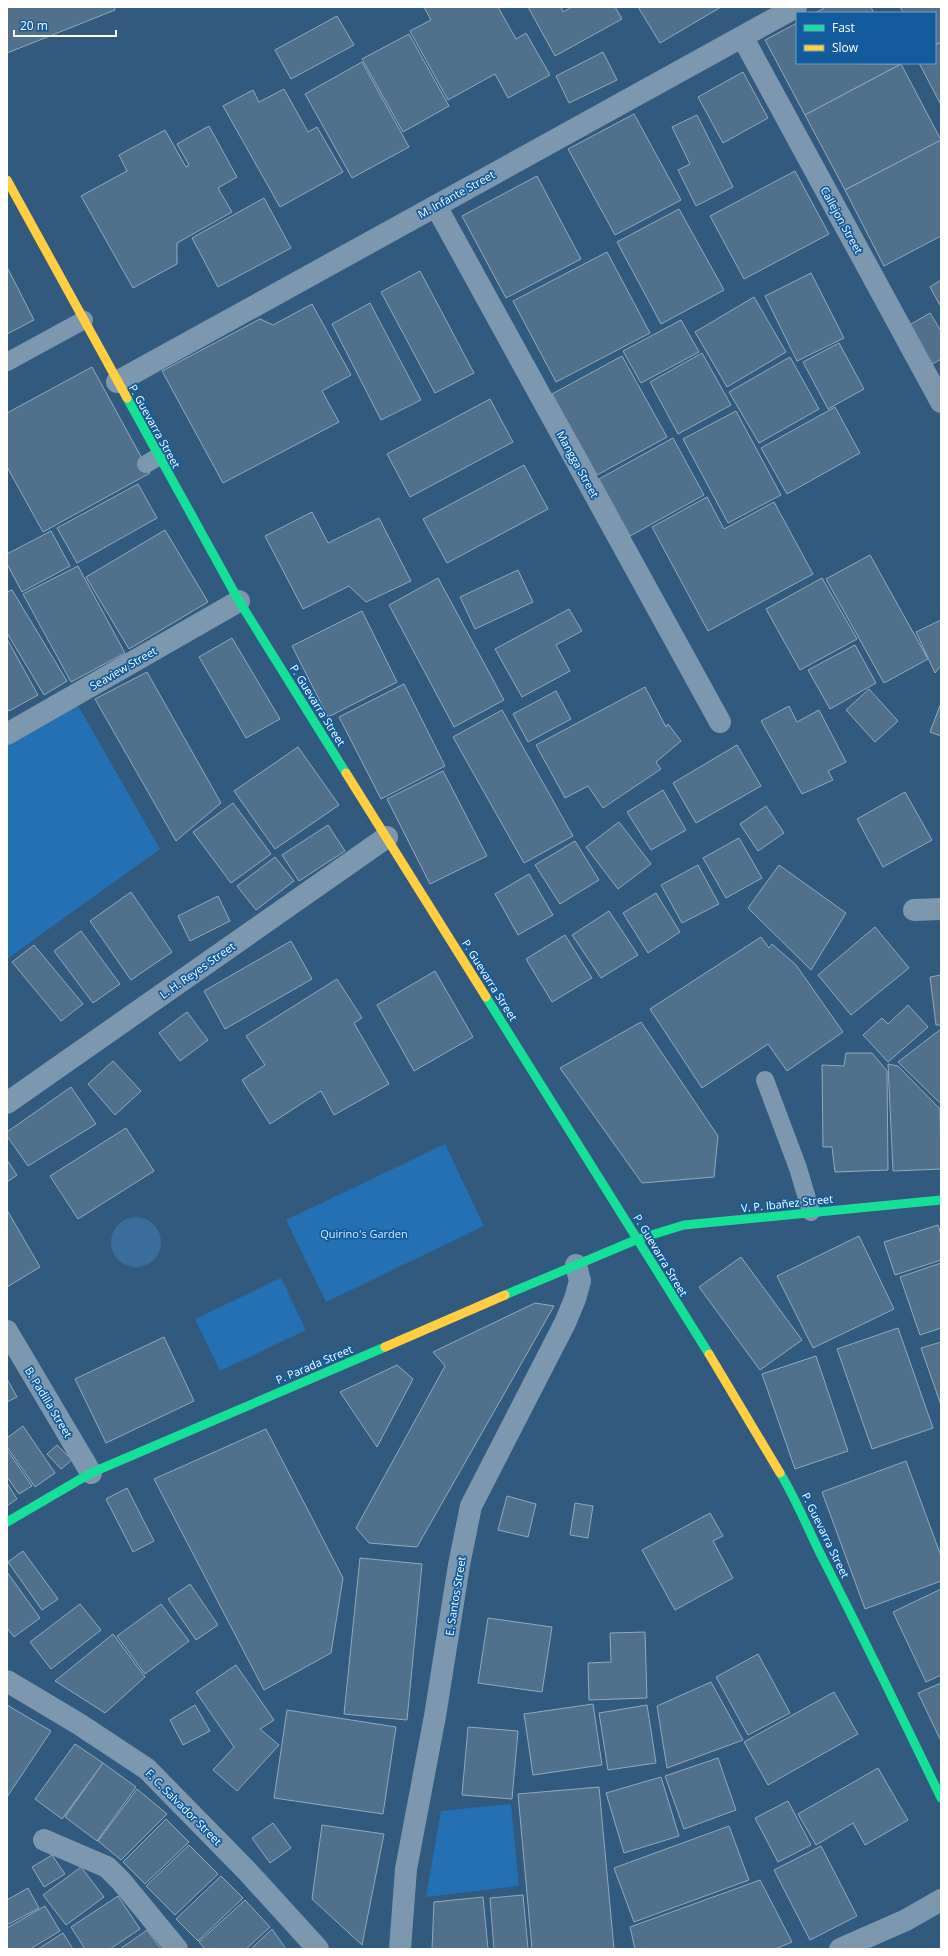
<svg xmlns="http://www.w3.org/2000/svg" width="948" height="1956" font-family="'Open Sans',sans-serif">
<rect width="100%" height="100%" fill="#325a7e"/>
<g fill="#2371b3">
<path d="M76,702L160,849L7,959V744Z"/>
<path d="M445,1144L484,1226L326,1302L286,1220Z"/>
<path d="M281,1278L306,1330L220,1371L195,1319Z"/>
<path d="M511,1804L519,1886L426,1897L441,1811Z"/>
</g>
<circle fill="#3a6d9b" cx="136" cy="1242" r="25"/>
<g fill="#50708c" stroke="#92a9bd">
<path d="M7,7H114L115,10L7,53Z"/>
<path d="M424,7H498L516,39L526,33L550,75L508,98L495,74L448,100L410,31L431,20Z"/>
<path d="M528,7H561L563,12L572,7H615L622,19L555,56Z"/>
<path d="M638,7H721L660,43Z"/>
<path d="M826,7H871L874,13H815Z"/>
<path d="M900,7H941V42L935,45V13H903Z"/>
<path d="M337,16L354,45L291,79L275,50Z"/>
<path d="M797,23V63L901,64L805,115L765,40Z"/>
<path d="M409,34L449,106L403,132L362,59Z"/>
<path d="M941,42V105L919,63H935V45Z"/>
<path d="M603,52L617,80L569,103L556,76Z"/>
<path d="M362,62L409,147L352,178L305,94Z"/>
<path d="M901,64L941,140L845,190L805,115Z"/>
<path d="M743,72L768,118L723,143L698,97Z"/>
<path d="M284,89L308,132L317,127L343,172L280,207L223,106L253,90L259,102Z"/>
<path d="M634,114L681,200L615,235L568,149Z"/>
<path d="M697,115L733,187L696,206L678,170L690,164L672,127Z"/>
<path d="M209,126L237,177L218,188L232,212L177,243V264L133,288L81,196L127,171L119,155L165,130L186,167L189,165L177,144Z"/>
<path d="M941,140V236L884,266L845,190Z"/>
<path d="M795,171L829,234L744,279L710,216Z"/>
<path d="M537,176L581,259L506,298L462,216Z"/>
<path d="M264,198L291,248L218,287L192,238Z"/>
<path d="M679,209L724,290L661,324L617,242Z"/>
<path d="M607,252L650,333L556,382L513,301Z"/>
<path d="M7,267L34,320L7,334Z"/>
<path d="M420,271L474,373L435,393L381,292Z"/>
<path d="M811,273L844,338L797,361L765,296Z"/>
<path d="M941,280V307L930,287Z"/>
<path d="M754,297L786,352L727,387L695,332Z"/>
<path d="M370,303L421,400L381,420L332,324Z"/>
<path d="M312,304L351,375L322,391L339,422L223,483L162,371L260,319L273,325Z"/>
<path d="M930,313L941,331V359L929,366L906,327Z"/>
<path d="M681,320L699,352L641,383L623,351Z"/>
<path d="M839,343L864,389L828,409L803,362Z"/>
<path d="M702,353L731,405L678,434L650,382Z"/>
<path d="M622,356L667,437L597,475L552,394Z"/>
<path d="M790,357L819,409L759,443L729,392Z"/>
<path d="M92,367L150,473L43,532L7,467V413Z"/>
<path d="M490,399L513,442L410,497L387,454Z"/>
<path d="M835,407L860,453L787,494L761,448Z"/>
<path d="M736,411L781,495L728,523L683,439Z"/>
<path d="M673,438L704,495L630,536L599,479Z"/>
<path d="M524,465L548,509L447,563L423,519Z"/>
<path d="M138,484L157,518L77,563L57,528Z"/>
<path d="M707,497L724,529L774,502L813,574L708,631L652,527Z"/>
<path d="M312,512L328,543L379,518L411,581L366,602L349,586L303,609L265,536Z"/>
<path d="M165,530L208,602L129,649L86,577Z"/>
<path d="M51,531L70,566L22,592L7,564V554Z"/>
<path d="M870,555L928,659L884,683L826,579Z"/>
<path d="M78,566L125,653L71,682L23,594Z"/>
<path d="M518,570L533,602L475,629L460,597Z"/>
<path d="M438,578L504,700L454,727L389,605Z"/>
<path d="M822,578L857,639L800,670L766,609Z"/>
<path d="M12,590L67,681L44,695L7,633V592Z"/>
<path d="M569,609L582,631L556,645L570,671L522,697L495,649Z"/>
<path d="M362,611L397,682L328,717L292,646Z"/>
<path d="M941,620V665L935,673L916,632Z"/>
<path d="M232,638L280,719L246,738L199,657Z"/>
<path d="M7,639L38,695L9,711L7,708Z"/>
<path d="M855,645L876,683L830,709L808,670Z"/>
<path d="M147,672L221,803L176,841L95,699Z"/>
<path d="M404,684L445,766L381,799L339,717Z"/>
<path d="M645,687L666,727L668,724L681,741L656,762L661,769L603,808L588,786L565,798L536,745Z"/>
<path d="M869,689L898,721L875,742L846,710Z"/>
<path d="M556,691L571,719L528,742L513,714Z"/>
<path d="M941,703V736L930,732Z"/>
<path d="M789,706L797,722L819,710L846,762L828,771L833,780L802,794L761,721Z"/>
<path d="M502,710L573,836L524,863L453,737Z"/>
<path d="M737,745L761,786L696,823L673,783Z"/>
<path d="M298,747L339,805L275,849L234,791Z"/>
<path d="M443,771L487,856L430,884L387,799Z"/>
<path d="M663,790L686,830L651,850L627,812Z"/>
<path d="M905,792L932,840L883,867L857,819Z"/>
<path d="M233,803L271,854L231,883L193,832Z"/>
<path d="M766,806L784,833L758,851L740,824Z"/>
<path d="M619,822L651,864L618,889L586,847Z"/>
<path d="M328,825L345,851L299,881L282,855Z"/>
<path d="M739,838L762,878L726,898L703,858Z"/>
<path d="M575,841L599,880L560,904L535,865Z"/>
<path d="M275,857L294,881L256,910L237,886Z"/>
<path d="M698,865L719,904L682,923L661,885Z"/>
<path d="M779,865L846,913L811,970L748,908Z"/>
<path d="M529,874L553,915L518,935L495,894Z"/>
<path d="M131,892L172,952L131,980L90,921Z"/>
<path d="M656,893L680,932L648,953L623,913Z"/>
<path d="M218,896L230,921L190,941L178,916Z"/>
<path d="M609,911L638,955L601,978L572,935Z"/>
<path d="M875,927L909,968L851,1015L818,975Z"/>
<path d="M81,931L120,984L93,1003L54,951Z"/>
<path d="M565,935L592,978L552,1002L526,959Z"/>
<path d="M761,937L769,948L772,944L796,965L843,1032L787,1071L768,1044L702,1088L650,1009Z"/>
<path d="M291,941L312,979L225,1029L204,991Z"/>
<path d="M34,945L83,1004L61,1021L12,962Z"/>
<path d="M435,971L473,1037L414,1071L377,1005Z"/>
<path d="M941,975V1025H936L930,977Z"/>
<path d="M337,979L362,1018L354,1023L389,1084L334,1115L321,1091L270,1124L242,1080L265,1065L246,1036Z"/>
<path d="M908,1005L928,1027L888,1062L863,1035L882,1018L888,1024Z"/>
<path d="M187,1012L208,1040L180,1061L159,1033Z"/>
<path d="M641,1022L718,1136L714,1177L642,1183L560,1068Z"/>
<path d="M941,1029V1104L898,1062Z"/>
<path d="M846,1053H872L887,1071L888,1170L835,1172L832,1147H823L822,1065L844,1066Z"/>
<path d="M113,1061L141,1091L115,1115L88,1084Z"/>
<path d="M888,1064L898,1066L940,1109L941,1169L893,1171Z"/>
<path d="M71,1087L96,1124L28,1166L7,1136V1132Z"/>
<path d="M126,1128L154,1171L78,1219L50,1176Z"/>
<path d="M7,1160L17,1175L7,1182Z"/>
<path d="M7,1210L40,1267L7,1287Z"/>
<path d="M938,1225L941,1235V1260L895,1275L884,1242Z"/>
<path d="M859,1236L894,1309L813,1348L777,1276Z"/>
<path d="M741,1257L802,1340L760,1370L699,1287Z"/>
<path d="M941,1263V1328L920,1335L900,1277Z"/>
<path d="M535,1303L554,1306L417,1547L369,1543L356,1528L445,1366L433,1352Z"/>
<path d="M898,1328L933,1428L872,1449L837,1349Z"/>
<path d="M164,1337L194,1401L106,1443L75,1379Z"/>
<path d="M941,1342V1405L921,1348Z"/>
<path d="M816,1356L848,1451L795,1469L762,1374Z"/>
<path d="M397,1365L413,1379L377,1447L340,1392Z"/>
<path d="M7,1379L17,1397L7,1402Z"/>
<path d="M23,1426L55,1473L35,1487L7,1447V1438Z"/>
<path d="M266,1429L343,1578L331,1653L264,1690L154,1479Z"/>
<path d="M57,1445L72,1460L61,1469L47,1454Z"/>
<path d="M7,1450L32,1486L19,1494L7,1477Z"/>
<path d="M906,1461L941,1556V1581L865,1609L822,1492Z"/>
<path d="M7,1483L17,1499L7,1506Z"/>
<path d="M127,1488L154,1541L133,1552L106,1499Z"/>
<path d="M507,1496L536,1504L528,1537L498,1530Z"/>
<path d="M575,1503L593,1506L588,1538L570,1535Z"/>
<path d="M710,1513L723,1536L713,1541L733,1578L675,1610L642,1550Z"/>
<path d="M23,1551L58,1599L42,1610L8,1562Z"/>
<path d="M360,1558L422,1564L407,1720L344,1714Z"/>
<path d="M7,1572L40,1618L14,1637L7,1628Z"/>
<path d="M190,1584L218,1625L196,1640L168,1599Z"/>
<path d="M941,1589V1675L926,1682L893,1612Z"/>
<path d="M80,1604L101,1630L51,1669L30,1642Z"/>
<path d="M161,1604L189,1641L145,1674L117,1636Z"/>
<path d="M488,1618L552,1627L542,1692L478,1683Z"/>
<path d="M645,1632L647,1698L589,1700L588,1663L611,1662L610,1633Z"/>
<path d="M113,1634L145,1677L105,1713L55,1681Z"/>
<path d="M758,1654L790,1713L748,1735L716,1677Z"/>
<path d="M236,1665L274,1720L260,1729L279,1745L237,1791L213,1770L234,1747L196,1692Z"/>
<path d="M711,1682L743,1740L667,1768L657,1706Z"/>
<path d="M941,1683V1738L940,1739L918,1693Z"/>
<path d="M834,1692L858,1734L768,1785L744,1742Z"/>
<path d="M593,1704L602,1765L533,1775L524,1714Z"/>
<path d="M7,1705L51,1731L7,1797Z"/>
<path d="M195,1705L210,1731L183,1745L170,1720Z"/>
<path d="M647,1705L656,1763L608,1770L599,1713Z"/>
<path d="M287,1710L396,1727L383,1814L274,1798Z"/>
<path d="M468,1727L518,1731L512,1799L462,1795Z"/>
<path d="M75,1744L103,1763L62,1819L35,1799Z"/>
<path d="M718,1758L736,1810L684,1829L665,1776Z"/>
<path d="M103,1763L136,1787L97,1841L65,1817Z"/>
<path d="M878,1768L908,1820L865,1845L853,1823L816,1845L798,1814Z"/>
<path d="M661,1777L679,1836L624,1853L606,1793Z"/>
<path d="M599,1787L614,1949H532L518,1794Z"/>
<path d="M137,1789L167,1814L121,1860L98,1841Z"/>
<path d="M788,1801L811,1845L778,1862L755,1818Z"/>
<path d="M166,1819L189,1842L145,1884L123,1862Z"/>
<path d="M273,1823L291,1848L270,1863L252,1838Z"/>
<path d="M322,1825L384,1834L362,1945L312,1899Z"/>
<path d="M729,1826L749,1880L634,1922L614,1868Z"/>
<path d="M189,1845L218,1874L175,1915L146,1886Z"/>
<path d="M821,1846L857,1916L810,1940L774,1870Z"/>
<path d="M52,1855L65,1874L44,1887L32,1867Z"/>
<path d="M81,1867L104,1897L66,1925L43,1895Z"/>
<path d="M221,1876L243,1898L198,1941L176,1919Z"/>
<path d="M760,1880L792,1942L775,1949H635L630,1927Z"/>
<path d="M28,1888L39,1908L7,1925V1900Z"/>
<path d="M523,1895L528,1949H494L490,1898Z"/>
<path d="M118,1896L140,1929L110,1949H85L71,1927Z"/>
<path d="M483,1897L488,1949H432L434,1902Z"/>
<path d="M245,1900L270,1927L246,1949H205L199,1942Z"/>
<path d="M45,1906L60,1931L30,1949H7V1928Z"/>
<path d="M272,1929L286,1949H251Z"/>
<path d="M147,1930L161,1949H120Z"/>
<path d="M63,1933L73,1949H38Z"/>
</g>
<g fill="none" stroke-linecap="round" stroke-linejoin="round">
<g stroke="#7d97af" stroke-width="18">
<path d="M7,362L84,320"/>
<path d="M146,464L158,457"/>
<path d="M765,1080L798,1168L811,1212"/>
</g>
<g stroke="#7d97af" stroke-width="22">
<path d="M743,38L941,402"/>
<path d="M436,206L720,722"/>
<path d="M117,382L796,7"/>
<path d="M7,734L239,601"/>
<path d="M914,910L941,909"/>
<path d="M7,1103L387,837"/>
<path d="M7,1331L91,1473"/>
<path d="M7,1681L79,1724L147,1769L247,1871L318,1949"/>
<path d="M44,1840L107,1867L121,1881L177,1949"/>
<path d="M400,1949L406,1869L435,1716L459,1565L471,1506L565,1323L575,1299L580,1281L576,1265"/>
<path d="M840,1949L906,1920L941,1900"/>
</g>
<g stroke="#16e098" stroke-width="9">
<path d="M127,398L239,601L346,773"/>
<path d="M486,997L709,1354"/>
<path d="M505,1295L638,1239L684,1225L941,1200"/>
<path d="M780,1473C796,1499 807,1527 821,1555C862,1635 902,1717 941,1798"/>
<path d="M7,1522L91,1473L385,1347"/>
</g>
<g stroke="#ffcf43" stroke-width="9">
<path d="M7,180L127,398"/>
<path d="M346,773L486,997"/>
<path d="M385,1347L505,1295"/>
<path d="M709,1354L780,1473"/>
</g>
</g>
<g text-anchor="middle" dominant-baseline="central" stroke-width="3.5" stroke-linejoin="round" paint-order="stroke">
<g font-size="11" fill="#fff" stroke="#125c9e">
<text transform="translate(456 194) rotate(-29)">M. Infante Street</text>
<text transform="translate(842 220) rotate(61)">Callejon Street</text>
<text transform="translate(155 426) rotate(61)">P. Guevarra Street</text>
<text transform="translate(578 464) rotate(61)">Mangga Street</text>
<text transform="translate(123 668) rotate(-30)">Seaview Street</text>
<text transform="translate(318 705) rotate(58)">P. Guevarra Street</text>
<text transform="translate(197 970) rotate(-35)">L. H. Reyes Street</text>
<text transform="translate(490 980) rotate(58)">P. Guevarra Street</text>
<text transform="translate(787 1203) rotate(-6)">V. P. Ibañez Street</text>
<text transform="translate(661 1255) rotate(59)">P. Guevarra Street</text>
<text transform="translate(314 1364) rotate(-23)">P. Parada Street</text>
<text transform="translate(49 1402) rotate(59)">B. Padilla Street</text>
<text transform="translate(826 1535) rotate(64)">P. Guevarra Street</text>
<text transform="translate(455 1596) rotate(-81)">E. Santos Street</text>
<text transform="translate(184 1807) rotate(45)">F. C. Salvador Street</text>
</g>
<g font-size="11" fill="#d2eafe" stroke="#125c9e">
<text x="364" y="1233">Quirino's Garden</text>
</g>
</g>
<rect width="948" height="1956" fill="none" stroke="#ffffff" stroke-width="16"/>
<rect x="796" y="12" width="140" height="52" fill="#125c9e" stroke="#719dc5"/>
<rect x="804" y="25" width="20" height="6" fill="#16e098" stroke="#719dc5"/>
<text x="832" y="32" font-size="12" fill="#ffffff">Fast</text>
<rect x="804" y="45" width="20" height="6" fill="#ffcf43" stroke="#719dc5"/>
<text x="832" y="52" font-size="12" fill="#ffffff">Slow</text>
<path d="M14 30v6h102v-6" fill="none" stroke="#ffffff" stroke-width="2"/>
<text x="20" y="30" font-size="12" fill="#ffffff" stroke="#125c9e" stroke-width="3" paint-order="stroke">20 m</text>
</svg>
